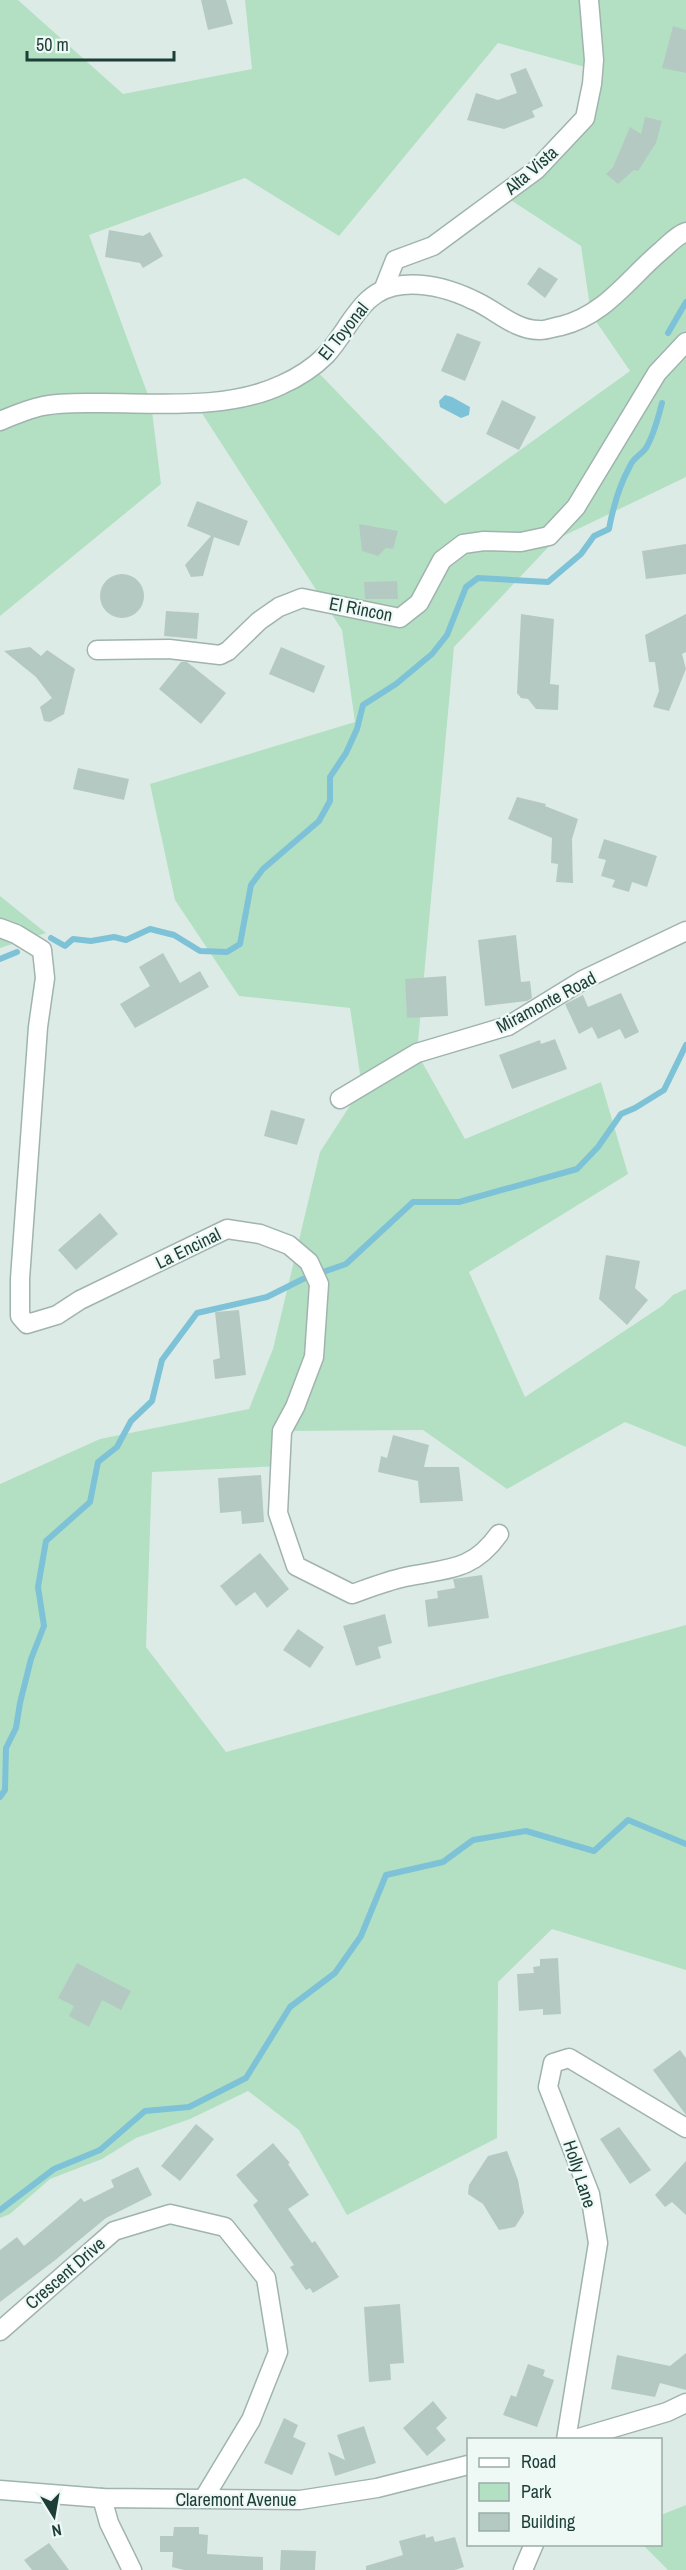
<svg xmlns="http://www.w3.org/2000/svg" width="686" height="2570" font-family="'Archivo Narrow',sans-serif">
<rect width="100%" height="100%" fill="#ddebe6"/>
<g fill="#b3e0c3">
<path d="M0,0H18L123,94L252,69L245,0H686V477L555,540L454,647L417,1053L465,1139L601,1082L628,1174L469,1272L525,1397L662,1306L673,1295L686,1289V1447L625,1422L507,1489L423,1430L283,1431L281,1466L152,1472L146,1647L226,1752L686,1625V1970L552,1929L498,1982L497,2138L347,2215L299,2130L248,2091L190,2119L136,2138L102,2159L50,2179L10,2214L0,2218V1484L100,1439L249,1409L273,1349L320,1152L362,1087L350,1008L239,996L175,900L150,784L355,722L342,630L196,404L313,367L445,504L630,371L591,314L581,246L503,195L585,118L592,69L498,43L339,236L245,178L89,235L151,403L161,484L0,616Z"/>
<path d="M0,896L46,933L0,948Z"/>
<path d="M686,2505V2570H668L643,2545L660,2544L661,2515Z"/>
</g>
<path fill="#7ec2d8" d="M445,395L452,397L470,407L469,415L461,418L440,407L439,401Z"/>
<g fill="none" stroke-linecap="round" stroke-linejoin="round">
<g stroke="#7ec2d8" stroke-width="6">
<path d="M668,333L686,302"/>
<path d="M51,938L65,946L73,939L91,941L114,937L126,940L150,929L174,935L200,951L227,952L240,944L251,885L263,869L319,821L330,801V777L346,753L357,729L363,705L396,684L432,654L447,635L466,587L478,578L548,582L581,554L594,536L609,529C613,507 619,486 630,466C633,458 641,455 646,448C654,435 658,418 662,403"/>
<path d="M0,959L17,952"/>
<path d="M0,1797L5,1790L6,1748L16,1728L20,1703L31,1659L44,1626L38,1587L46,1541L90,1502L98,1462L117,1447L131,1421L152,1401L162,1360L197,1313L267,1297L303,1279L346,1264L413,1202H459L577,1169L598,1147L621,1114L635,1108L664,1090L686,1045"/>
<path d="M0,2210L54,2169L100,2150L145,2111L189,2107L246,2078L290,2007L335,1973L361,1936L386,1875L443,1862L473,1840L526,1831L594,1851L628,1820L686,1844"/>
</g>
</g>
<g fill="#b5c9c3">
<path d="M201,0H226L233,24L208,30Z"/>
<path d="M673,26L686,30V73L662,68Z"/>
<path d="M526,68L543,106L532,111L535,117L504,129L467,120L476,93L498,100L517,93L510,74Z"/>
<path d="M645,117L662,121L656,143L638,171L634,170L618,184L606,174L613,167L630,127L641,134Z"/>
<path d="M109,230L143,236L150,232L163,256L143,268L140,263L105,257Z"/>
<path d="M539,267L558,279L545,298L527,284Z"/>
<path d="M457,333L481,342L465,381L441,371Z"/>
<path d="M502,400L536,417L519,450L486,434Z"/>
<path d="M197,501L248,521L239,546L214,537L203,576L191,577L185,565L211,536L187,526Z"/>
<path d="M359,524L398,531L393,549L386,548L378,556L362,551Z"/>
<path d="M686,544V574L646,579L642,551Z"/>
<circle cx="122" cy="596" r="22"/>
<path d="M397,581L398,599H365L364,582Z"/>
<path d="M166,611L199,613L197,639L164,636Z"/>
<path d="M521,614L554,619L550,684L559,685L558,710L536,709L528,699L521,698L517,693Z"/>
<path d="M686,614V652L682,654L686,669L669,711L653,707L659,691L655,662H649L645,635Z"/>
<path d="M30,647L41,656L47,650L75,669L64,714L50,722L44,721L40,707L52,698L36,677L4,651Z"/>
<path d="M281,647L325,666L314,693L269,674Z"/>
<path d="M181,662H187L226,693L201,724L159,689Z"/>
<path d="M78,768L129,779L124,800L73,789Z"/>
<path d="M517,797L546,804L545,806L578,819L572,839L573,883L556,882L558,864L551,863L552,838L508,819Z"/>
<path d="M604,839L657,856L647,887L632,882L629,892L612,887L615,880L601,876L606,860L598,858Z"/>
<path d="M516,935L521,982L530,981L532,998L527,1001L485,1006L478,940Z"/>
<path d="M163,953L180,983L200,971L209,987L135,1028L120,1004L150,986L139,967Z"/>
<path d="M446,976L448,1016L407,1018L405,979Z"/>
<path d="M621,993L639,1032L625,1039L620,1029L598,1039L592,1027L579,1034L565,1004L583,995L588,1007Z"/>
<path d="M555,1039L567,1069L512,1089L499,1055L540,1040L541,1044Z"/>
<path d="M271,1110L305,1119L297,1145L264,1136Z"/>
<path d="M100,1213L118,1234L76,1270L58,1250Z"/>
<path d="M606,1255L640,1261L635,1288L648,1300L627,1325L599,1299Z"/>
<path d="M239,1310L246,1375L215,1379L213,1360L220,1358L215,1312Z"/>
<path d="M393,1435L429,1445L424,1467H459L463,1501L420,1503L418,1481L378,1472L381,1456L387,1458Z"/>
<path d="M261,1475L264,1522L242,1524L241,1511L220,1513L218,1478Z"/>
<path d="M260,1553L289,1589L267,1608L255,1592L236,1606L220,1586Z"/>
<path d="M482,1575L489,1618L428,1627L425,1600L438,1598L437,1591L455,1588L453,1579Z"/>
<path d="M385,1614L392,1643L378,1647L381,1658L356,1666L343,1626Z"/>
<path d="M298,1629L324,1647L310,1668L283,1650Z"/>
<path d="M558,1958L561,2014L543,2015V2009L519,2011L517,1974L534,1973L533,1967L540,1966V1959Z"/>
<path d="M77,1963L131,1991L121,2010L102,2000L89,2027L69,2016L74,2006L58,1998Z"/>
<path d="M680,2050L686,2058V2115L653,2070Z"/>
<path d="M196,2124L214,2139L180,2181L161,2166Z"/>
<path d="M619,2127L651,2170L630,2184L600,2139Z"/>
<path d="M273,2143L290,2163L288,2164L309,2195L288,2209L312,2243L315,2241L339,2277L313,2293L310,2288L306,2290L290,2267L294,2265L253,2205L258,2201L236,2175Z"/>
<path d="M507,2151L518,2180L524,2213L515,2227L499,2230L483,2204L468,2194L469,2185L488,2156Z"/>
<path d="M686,2161V2215L672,2202L665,2207L655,2195Z"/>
<path d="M138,2167L152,2195L106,2218L54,2261L0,2302V2250L17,2237L24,2246L81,2198L84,2202L114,2187L111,2180Z"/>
<path d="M400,2304L404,2363L390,2364L391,2380L369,2382L364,2307Z"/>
<path d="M686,2353V2390L660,2383L655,2397L611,2389L617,2355L670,2366Z"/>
<path d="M528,2364L545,2370L543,2376L554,2380L537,2427L503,2415L511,2395L516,2397Z"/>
<path d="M433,2401L447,2418L436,2428L446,2440L427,2456L403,2428Z"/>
<path d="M284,2418L298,2425L293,2437L306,2443L292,2475L264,2463Z"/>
<path d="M364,2426L376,2463L335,2476L328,2452L345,2460L337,2435Z"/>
<path d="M174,2527H199V2534L208,2535L207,2554L263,2557V2570H184L172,2567L173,2552H160V2536H173Z"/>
<path d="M425,2534L426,2538L433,2536L435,2542L455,2537L464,2567L455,2570H366V2566L403,2555L399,2541Z"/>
<path d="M49,2543L69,2570H32L24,2560Z"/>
<path d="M281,2550L316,2551L315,2570H280Z"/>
</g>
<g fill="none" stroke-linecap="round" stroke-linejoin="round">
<g stroke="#a0b3ae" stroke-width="21">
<g id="minor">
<path d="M384,288L395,260L433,246L536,170L585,118L592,84L594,60L589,0"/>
<path d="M0,421C14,415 28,409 43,406C61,402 82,403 102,403C158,403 228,410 281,385C297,378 313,368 326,355C351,328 361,288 403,285C426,283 452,290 473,300C495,309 514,330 539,330C545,331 554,327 561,326C605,315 628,279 661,251C669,244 677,235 686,232"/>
<path d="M97,650L169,649L220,655L228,651L259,621L279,607L302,598L400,618L419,603L442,560L463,544L484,541L521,542L549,536L576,507L657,373L686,342"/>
<path d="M0,928L16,934L42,950L45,978L38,1027L20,1279V1316L27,1324L57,1315L80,1300L227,1229L260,1234L289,1245L309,1262L319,1284L314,1357L295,1407L282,1431L278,1513L296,1566L352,1594C369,1588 387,1581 405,1577C447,1568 472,1572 499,1534"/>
<path d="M340,1099L417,1053L508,1026L583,980L686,931"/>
<path d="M0,2331L114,2231L170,2214L225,2227L266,2278L278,2352L251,2420L204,2498"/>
<path d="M566,2440L598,2243L590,2194L548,2087L553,2063L569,2058L686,2128"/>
<path d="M572,2440L667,2412L686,2403"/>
<path d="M0,2490L102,2498L300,2500L377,2488L468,2465"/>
<path d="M102,2498L109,2523L132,2570"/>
<path d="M523,2570L534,2544"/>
</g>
</g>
<use href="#minor" stroke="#fff" stroke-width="18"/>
</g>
<g text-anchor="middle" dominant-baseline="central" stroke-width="4.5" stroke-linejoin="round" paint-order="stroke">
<g font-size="18" fill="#1d3d37" stroke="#eef8f4">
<text transform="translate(531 170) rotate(-41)">Alta Vista</text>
<text transform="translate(343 331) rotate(-51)">El Toyonal</text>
<text transform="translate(361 609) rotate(11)">El Rincon</text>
<text transform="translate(546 1002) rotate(-28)">Miramonte Road</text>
<text transform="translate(188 1248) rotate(-26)">La Encinal</text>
<text transform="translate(580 2174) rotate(72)">Holly Lane</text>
<text transform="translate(65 2273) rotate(-41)">Crescent Drive</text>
<text x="236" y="2499">Claremont Avenue</text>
</g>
</g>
<rect x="467" y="2438" width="195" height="108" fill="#eef8f4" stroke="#9aada8" stroke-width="1.5"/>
<rect x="479" y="2458" width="30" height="9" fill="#ffffff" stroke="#9aada8" stroke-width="1.5"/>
<text x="521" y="2468" font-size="18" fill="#1d3d37">Road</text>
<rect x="479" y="2483" width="30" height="18" fill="#b3e0c3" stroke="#9aada8" stroke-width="1.5"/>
<text x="521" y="2498" font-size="18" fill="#1d3d37">Park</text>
<rect x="479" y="2513" width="30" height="18" fill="#b5c9c3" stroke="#9aada8" stroke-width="1.5"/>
<text x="521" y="2528" font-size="18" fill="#1d3d37">Building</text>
<g transform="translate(54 2516) rotate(169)" stroke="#eef8f4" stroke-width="4.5" paint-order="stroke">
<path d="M0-4.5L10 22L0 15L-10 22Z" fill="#1d3d37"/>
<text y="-9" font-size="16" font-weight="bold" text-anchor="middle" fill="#1d3d37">N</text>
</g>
<path d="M27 51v9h147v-9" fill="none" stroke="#1d3d37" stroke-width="3"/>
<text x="36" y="51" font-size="18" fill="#1d3d37" stroke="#eef8f4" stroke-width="4.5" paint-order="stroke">50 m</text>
</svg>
